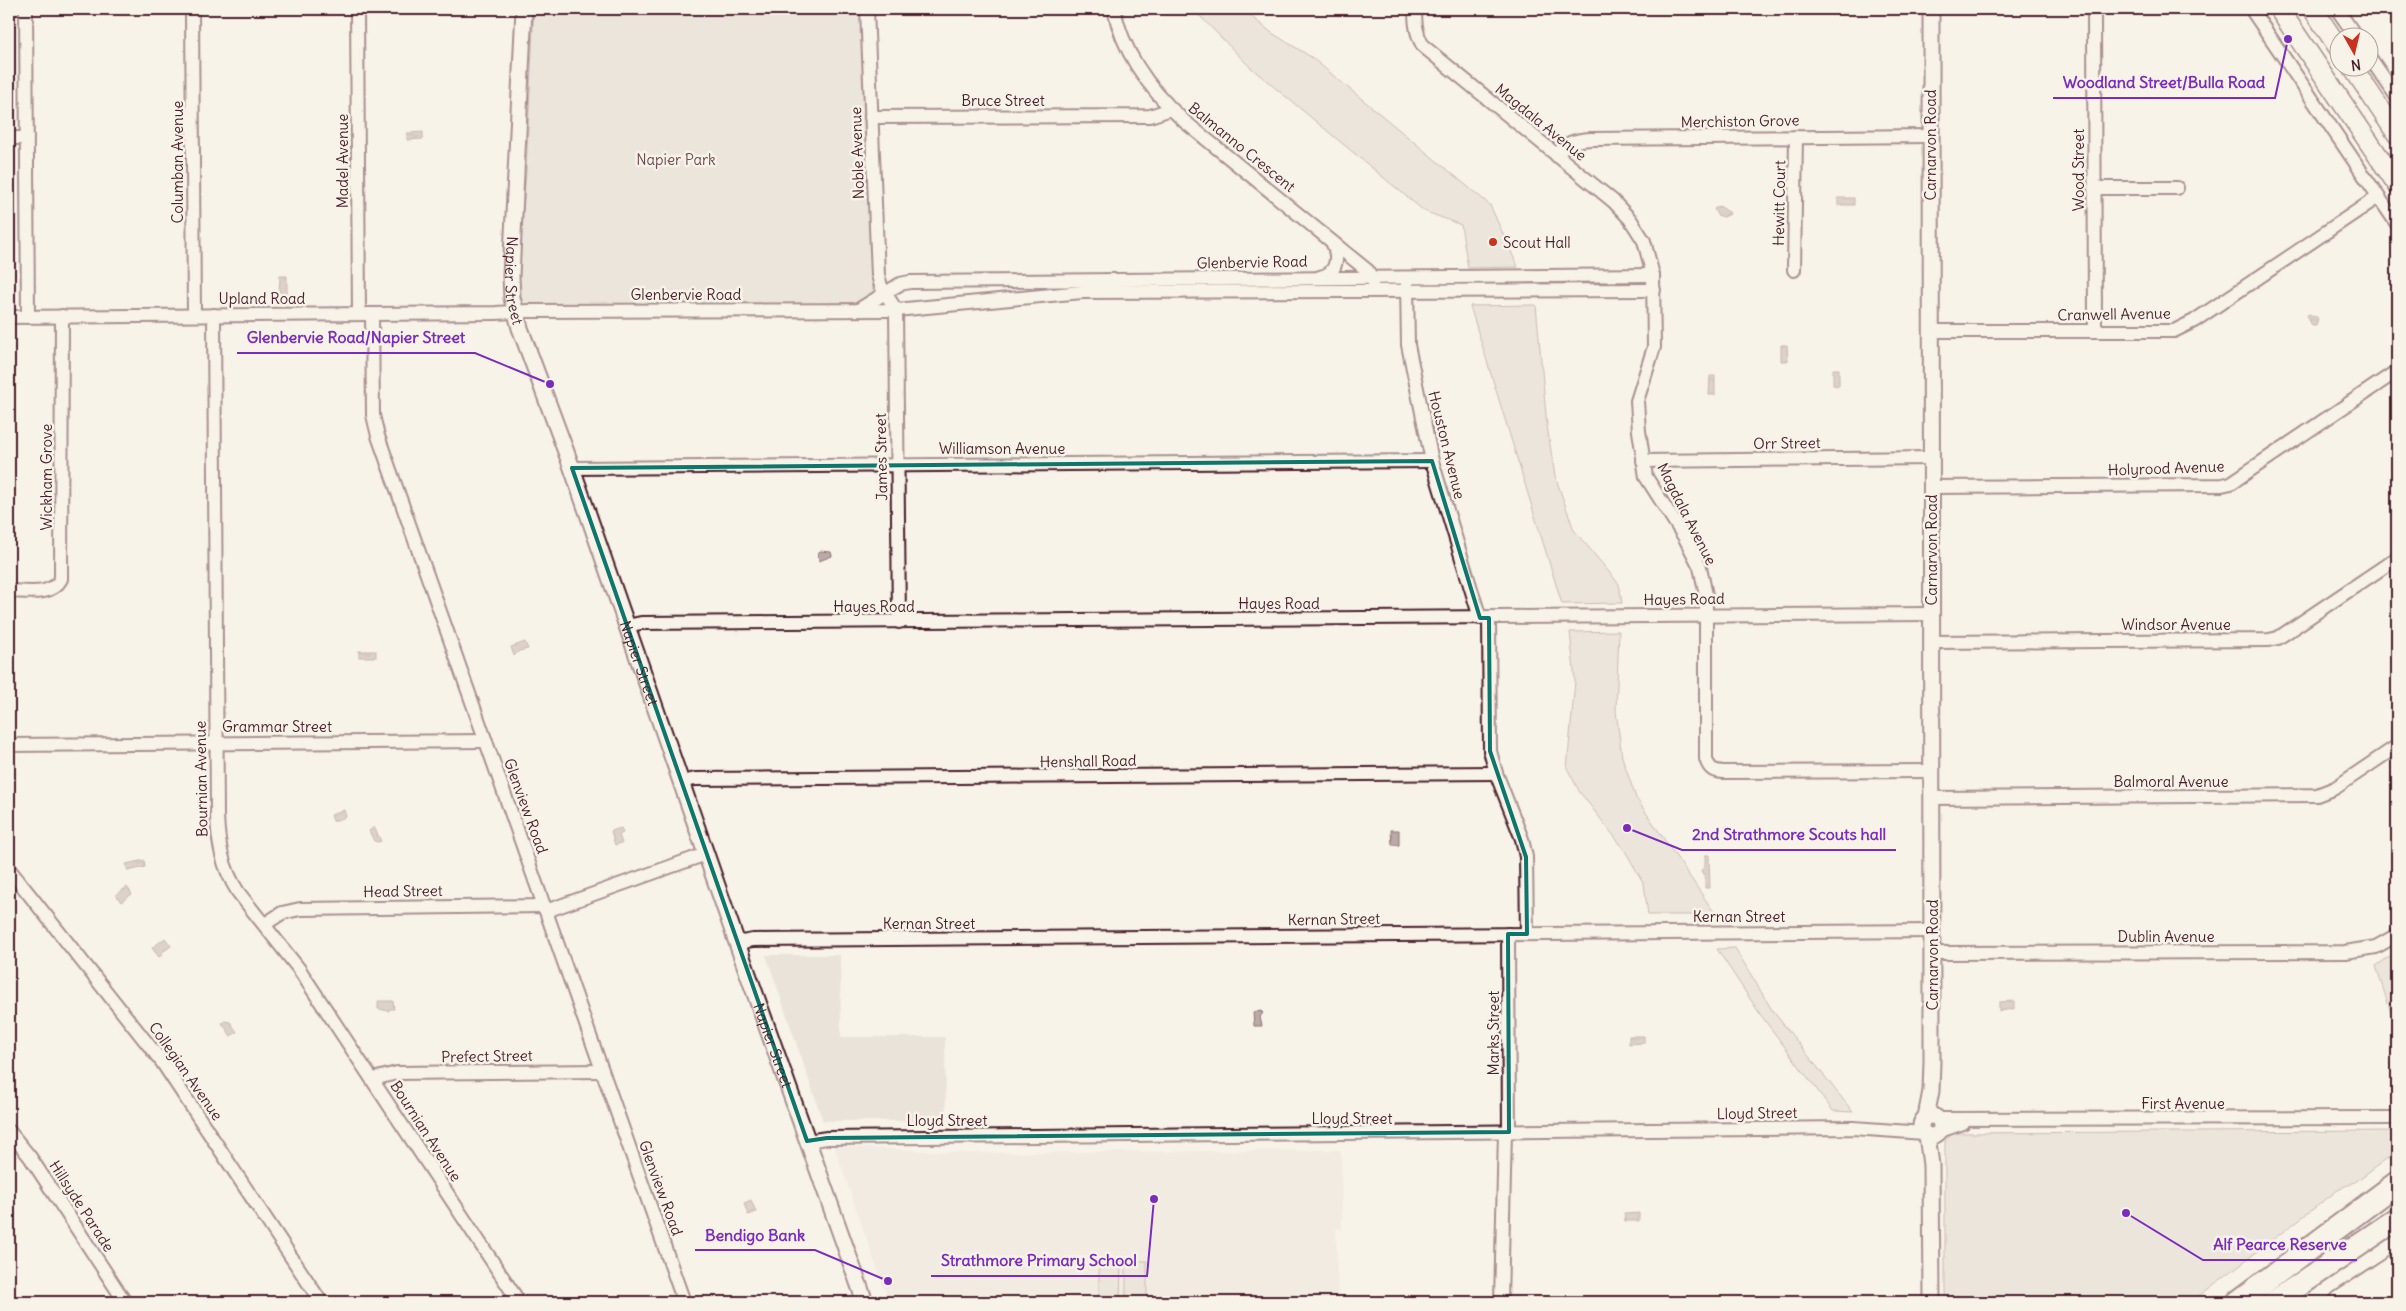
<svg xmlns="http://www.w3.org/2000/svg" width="2406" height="1311" font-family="Delius,sans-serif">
<defs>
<pattern id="water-ripples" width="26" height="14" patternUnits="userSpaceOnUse" patternTransform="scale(1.25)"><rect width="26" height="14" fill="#bcaaa7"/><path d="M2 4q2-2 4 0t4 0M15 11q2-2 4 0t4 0" fill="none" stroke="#9b8a88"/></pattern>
</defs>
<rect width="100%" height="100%" fill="#f7f3e8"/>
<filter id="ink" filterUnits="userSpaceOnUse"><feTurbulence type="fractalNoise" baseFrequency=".02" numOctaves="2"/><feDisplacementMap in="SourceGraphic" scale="10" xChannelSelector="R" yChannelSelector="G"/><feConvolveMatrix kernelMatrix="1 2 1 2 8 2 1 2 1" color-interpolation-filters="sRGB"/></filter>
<g filter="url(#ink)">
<g fill="#eae3da">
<rect x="9" y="9" width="2" height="116"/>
<path d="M766,955H840L841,1037H945L946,1121H823Z"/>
<path d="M834,1146L965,1153L1341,1150L1342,1229H1336L1338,1302H889Z"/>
</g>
<g fill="#ded4cc" stroke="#947a7c">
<path d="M534,9H866L873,302L515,312L526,172Z"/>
<path d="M1193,9H1242L1272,33L1311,57L1490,205L1518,267L1468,268L1461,225L1424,211L1250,67Z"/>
<path d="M1536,305L1547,426L1555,476L1574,530L1619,584L1622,603L1562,604L1470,306Z"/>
<path d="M1619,631L1616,711L1622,757L1636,798L1716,915H1648L1644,884L1624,849L1579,791L1567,768L1575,681L1570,632Z"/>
<path d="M1735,948L1772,1010L1853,1112L1833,1111L1760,1014L1717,949Z"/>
<path d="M2393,954L2397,961L2396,1029L2376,966Z"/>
<path d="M2397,1131V1151L2355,1182L2338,1190L2191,1302H1945V1141L1953,1133Z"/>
<path d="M1099,1261H1121L1120,1300H1099Z"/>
<rect x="1126" y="1261" width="21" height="40"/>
</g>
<g fill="url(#water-ripples)" stroke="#8e7275">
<path d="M423,132V139L407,140V133Z"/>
<rect x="1838" y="198" width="16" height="7"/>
<path d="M1719,206L1729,212L1730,214L1724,217L1717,215L1714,209Z"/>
<path d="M280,276H287V294H279Z"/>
<path d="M2309,314L2318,318L2316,326H2312L2307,315Z"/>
<path d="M1781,345H1787L1788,361H1781Z"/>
<path d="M1833,369H1839V386L1833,385Z"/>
<path d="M1710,376H1715V395H1709Z"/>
<path d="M820,551L831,552L832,556L819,561L818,553Z"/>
<path d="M525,642L528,649L519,651L514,656L511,647Z"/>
<rect x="359" y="651" width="17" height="6"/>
<path d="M344,810L346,817L333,821L331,815Z"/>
<path d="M374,827L381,841L378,842L374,841L369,831Z"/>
<path d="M621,828L623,833L619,835L622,843L615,845L611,831Z"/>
<path d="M1391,830H1399V845H1392Z"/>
<path d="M1705,855H1709L1710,888H1705V877L1701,871L1705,866Z"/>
<path d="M144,860L145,867L128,871L126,864Z"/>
<path d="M127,887L132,894L121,902L116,895Z"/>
<path d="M165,938L171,946L161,953L162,955L159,957L152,948Z"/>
<path d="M378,1001H393L394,1009H389V1011L378,1009Z"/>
<path d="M2014,1001V1009L1999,1011V1002Z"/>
<path d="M1261,1011L1263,1013L1260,1017L1262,1026H1254L1253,1012Z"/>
<path d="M225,1021L230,1022L237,1032L231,1036L222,1023Z"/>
<path d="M1629,1036H1644V1043L1629,1044Z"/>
<path d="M751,1200L756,1212L748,1215L744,1203Z"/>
<path d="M1639,1213V1221H1625L1624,1214Z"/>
</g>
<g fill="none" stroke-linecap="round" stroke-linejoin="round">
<g stroke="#4a1f2b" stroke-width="16">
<g id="minor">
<path d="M26,9L28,317"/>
<path d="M192,9L194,315"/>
<path d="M357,9L359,314"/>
<path d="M867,9L878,275L881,286L896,310L899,622"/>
<path d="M1114,9C1123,54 1150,90 1184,121L1368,271L1373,281"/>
<path d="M1415,9C1415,23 1416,34 1423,46L1613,201L1630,219L1644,241L1653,275L1654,347L1637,401L1639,431L1646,477L1685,538L1700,567L1706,595V759C1709,769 1713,771 1723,772L1931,771"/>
<path d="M2094,9L2095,330"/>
<path d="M2251,9L2397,224"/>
<path d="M2337,9L2357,38"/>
<path d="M2368,55L2397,97"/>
<path d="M871,117L1150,116L1171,109"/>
<path d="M9,138H27"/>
<path d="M1557,156C1565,142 1575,140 1591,139L1930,136"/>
<path d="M2094,188H2177"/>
<path d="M1794,270L1796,137"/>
<path d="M1320,277C1338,274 1339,255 1332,242"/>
<path d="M1407,282L1408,345L1432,461L1480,618"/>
<path d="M861,308L900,284L910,282L1653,275"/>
<path d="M372,314L373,415L378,436L684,1302"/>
<path d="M214,315L217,815C218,843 222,867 238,892L299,969L519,1302"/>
<path d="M9,317L496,313L528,311L896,310L1082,292L1654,290"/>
<path d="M1931,331H2174L2194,321L2378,197"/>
<path d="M1643,461L1931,458"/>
<path d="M572,468L1432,461"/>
<path d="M1931,487L2222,485L2231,483L2397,371"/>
<path d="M9,591C26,591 51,597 61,579L62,316"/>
<path d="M1489,618L1490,751L1496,773L1522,839L1526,857L1527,934"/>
<path d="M627,626L641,623L1931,614"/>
<path d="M1931,642L2269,640L2278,638L2397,558"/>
<path d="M9,745L486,741"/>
<path d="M682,782L695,779L1496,773"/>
<path d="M1932,798L2317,795L2335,788L2397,746"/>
<path d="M9,869L162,1062L321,1302"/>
<path d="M546,911L706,854"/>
<path d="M265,924L282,913L300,909L545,906"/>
<path d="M1508,934L1509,1132"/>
<path d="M737,943L753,940L1932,931"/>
<path d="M1931,953L2345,952L2376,947L2397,935"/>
<path d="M373,1079L397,1073L602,1071"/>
<path d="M1939,1119L2397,1118"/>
<path d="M9,1131L30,1157L125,1302"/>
<path d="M1940,1131L1963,1123"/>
<path d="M807,1141L827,1138L1853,1128L1924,1133"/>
<path d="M1501,1302L1505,1132"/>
</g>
</g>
<g stroke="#4a1f2b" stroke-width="19">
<g id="tertiary">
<path id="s1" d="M524,9L511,276L512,298L520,328L572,468L737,943L865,1302"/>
<circle cx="1931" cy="1126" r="10"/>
<path d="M1926,1117L1931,1091L1932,1062L1931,9"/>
<path d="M1927,1135L1931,1165L1932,1302"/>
</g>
</g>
<g stroke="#4a1f2b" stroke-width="22">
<g id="primary">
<path d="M2279,9L2397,184"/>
<path d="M2313,9L2338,47"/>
<path d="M2353,68L2397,134"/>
</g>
</g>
<g stroke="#4a1f2b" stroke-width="26">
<g id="motorway">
<path d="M2238,1302L2397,1183"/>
<path d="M2274,1302L2397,1219"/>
<path d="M2341,1302L2397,1265"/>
<path d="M2374,1302L2397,1287"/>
</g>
</g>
<use href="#minor" stroke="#f7f3e8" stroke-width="12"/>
<use href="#tertiary" stroke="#f7f3e8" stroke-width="15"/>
<use href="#primary" stroke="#f7f3e8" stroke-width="19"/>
<use href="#motorway" stroke="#f7f3e8" stroke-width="22"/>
</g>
</g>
<path d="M0 0H2406V1311H0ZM1432,461L1480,618H1489L1490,751L1526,857L1527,934H1508L1509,1132L827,1138L807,1141L572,468Z" fill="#f7f3e8" fill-opacity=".55" fill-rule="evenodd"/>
<path fill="none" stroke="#0f766e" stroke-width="4" stroke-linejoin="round" d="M1432,461L1480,618H1489L1490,751L1526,857L1527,934H1508L1509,1132L827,1138L807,1141L572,468Z"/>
<circle fill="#c8321e" stroke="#f7f3e8" stroke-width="2" cx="1493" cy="242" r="5"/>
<g text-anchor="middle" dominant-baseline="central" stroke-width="5" stroke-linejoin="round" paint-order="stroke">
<g font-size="15" fill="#4a1f2b" stroke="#f7f3e8">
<text x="1003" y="100">Bruce Street</text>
<text transform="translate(1740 121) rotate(-1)">Merchiston Grove</text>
<text transform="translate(1541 122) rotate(39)">Magdala Avenue</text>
<text transform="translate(1930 145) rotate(-90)">Carnarvon Road</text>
<text transform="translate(1242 147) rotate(39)">Balmanno Crescent</text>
<text transform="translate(857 153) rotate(-92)">Noble Avenue</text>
<text transform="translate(342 161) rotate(-90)">Madel Avenue</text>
<text transform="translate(177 162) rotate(-90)">Columban Avenue</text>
<text transform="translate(2078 170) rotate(-90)">Wood Street</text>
<text transform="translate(1779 203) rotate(-89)">Hewitt Court</text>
<text transform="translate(1252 262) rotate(-1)">Glenbervie Road</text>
<text stroke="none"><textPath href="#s1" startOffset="272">Napier Street</textPath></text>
<text x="686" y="294">Glenbervie Road</text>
<text x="262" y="298">Upland Road</text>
<text transform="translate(2114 314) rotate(-1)">Cranwell Avenue</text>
<text transform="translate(1787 443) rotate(-1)">Orr Street</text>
<text transform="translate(1447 445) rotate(76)">Houston Avenue</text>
<text x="1002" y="448">Williamson Avenue</text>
<text transform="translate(881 457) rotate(-91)">James Street</text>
<text transform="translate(2166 468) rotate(-2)">Holyrood Avenue</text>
<text transform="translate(46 477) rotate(-90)">Wickham Grove</text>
<text transform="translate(1687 514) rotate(63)">Magdala Avenue</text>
<text transform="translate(1931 550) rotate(-90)">Carnarvon Road</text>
<text transform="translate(1684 599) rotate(-1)">Hayes Road</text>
<text x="1279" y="603">Hayes Road</text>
<text x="874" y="606">Hayes Road</text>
<text x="2176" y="624">Windsor Avenue</text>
<text stroke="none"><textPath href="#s1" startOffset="676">Napier Street</textPath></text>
<text x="277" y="726">Grammar Street</text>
<text transform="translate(1088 761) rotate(-1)">Henshall Road</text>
<text transform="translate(201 779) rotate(-91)">Bournian Avenue</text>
<text x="2171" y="781">Balmoral Avenue</text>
<text transform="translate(526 806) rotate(70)">Glenview Road</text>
<text transform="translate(403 891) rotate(-1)">Head Street</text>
<text x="1739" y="916">Kernan Street</text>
<text transform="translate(1334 919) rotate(-1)">Kernan Street</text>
<text x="929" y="923">Kernan Street</text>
<text x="2166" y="936">Dublin Avenue</text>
<text transform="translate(1932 955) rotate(-90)">Carnarvon Road</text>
<text transform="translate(1493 1033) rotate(-90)">Marks Street</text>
<text stroke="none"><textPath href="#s1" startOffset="1081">Napier Street</textPath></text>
<text transform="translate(487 1056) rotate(-1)">Prefect Street</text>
<text transform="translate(186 1071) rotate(55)">Collegian Avenue</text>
<text x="2183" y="1103">First Avenue</text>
<text transform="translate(1757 1113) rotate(-1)">Lloyd Street</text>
<text x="1352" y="1118">Lloyd Street</text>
<text x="947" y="1120">Lloyd Street</text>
<text transform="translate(426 1131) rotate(57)">Bournian Avenue</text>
<text transform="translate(661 1188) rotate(70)">Glenview Road</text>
<text transform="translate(82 1206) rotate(57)">Hillsyde Parade</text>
</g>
<g font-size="15" fill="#6f4c53" stroke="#f7f3e8">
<text x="676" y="159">Napier Park</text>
</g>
<g font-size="15" fill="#4a1f2b" stroke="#f7f3e8" text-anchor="start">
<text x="1503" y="242">Scout Hall</text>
</g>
</g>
<path fill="none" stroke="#7b2cbf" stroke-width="2" d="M2288 39L2275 98H2053M550 384L475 353H237M1627 828L1682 850H1896M888 1281L815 1250H695M2126 1213L2203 1260H2357M1154 1199L1147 1276H931"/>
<g fill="#7b2cbf" stroke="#f7f3e8" stroke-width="2">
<circle cx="2288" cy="39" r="5"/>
<circle cx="550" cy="384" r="5"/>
<circle cx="1627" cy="828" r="5"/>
<circle cx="888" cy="1281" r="5"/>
<circle cx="2126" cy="1213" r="5"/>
<circle cx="1154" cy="1199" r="5"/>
</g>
<g font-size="16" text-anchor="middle" font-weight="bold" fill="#7b2cbf" stroke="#f7f3e8" stroke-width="5" stroke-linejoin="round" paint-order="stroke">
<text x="2164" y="88">Woodland Street/Bulla Road</text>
<text x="356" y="343">Glenbervie Road/Napier Street</text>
<text x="1789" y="840">2nd Strathmore Scouts hall</text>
<text x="755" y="1241">Bendigo Bank</text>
<text x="2280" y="1250">Alf Pearce Reserve</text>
<text x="1039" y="1266">Strathmore Primary School</text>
</g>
<rect width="2406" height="1311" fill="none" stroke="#f7f3e8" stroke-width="30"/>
<rect x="15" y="15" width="2376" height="1281" fill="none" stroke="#4a1f2b" stroke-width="2" filter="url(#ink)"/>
<g transform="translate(2354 52) rotate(172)"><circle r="24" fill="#f7f3e8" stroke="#b29e9c"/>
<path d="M0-4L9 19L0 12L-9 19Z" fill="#c8321e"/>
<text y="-8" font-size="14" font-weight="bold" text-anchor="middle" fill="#4a1f2b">N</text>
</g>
</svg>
